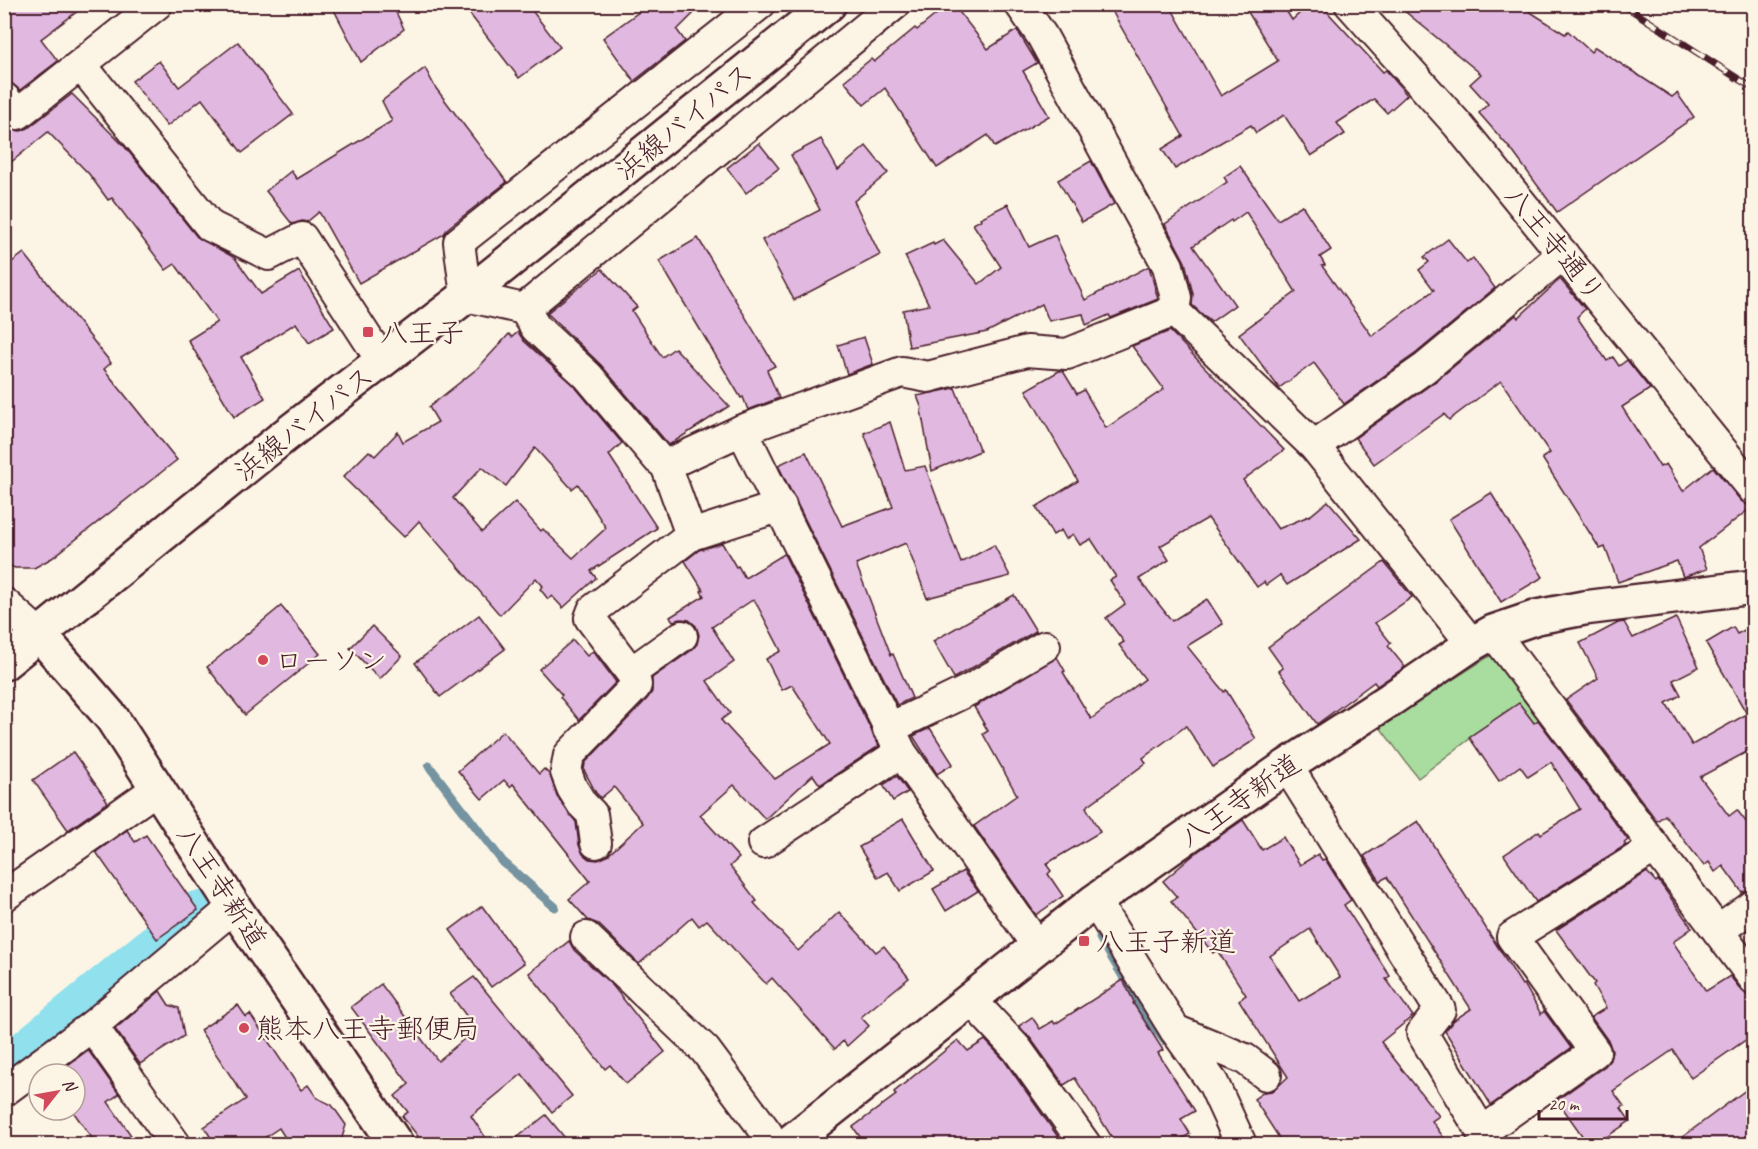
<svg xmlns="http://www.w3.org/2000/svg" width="1758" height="1149" font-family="Caveat,'Klee One',sans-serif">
<rect width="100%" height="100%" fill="#fcf5e5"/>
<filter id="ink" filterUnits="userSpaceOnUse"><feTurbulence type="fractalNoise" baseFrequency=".0167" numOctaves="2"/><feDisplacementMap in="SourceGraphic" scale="12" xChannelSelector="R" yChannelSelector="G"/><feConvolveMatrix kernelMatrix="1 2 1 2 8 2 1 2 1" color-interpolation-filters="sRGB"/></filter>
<g filter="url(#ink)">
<path fill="#a8dd9f" stroke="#797e65" stroke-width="1.5" d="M1496,652L1569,749L1550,762L1508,710L1418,778L1379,726Z"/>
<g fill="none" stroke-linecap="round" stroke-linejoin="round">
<g stroke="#7493a0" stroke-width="9">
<path d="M429,766L503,862L555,907"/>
<path d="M1100,938L1149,1020L1165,1041"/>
</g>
<path stroke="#90e0ee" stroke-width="54" d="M8,1073L198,918"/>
</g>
<g fill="#e1b8e0" stroke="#4a1f2b" stroke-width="1.5" fill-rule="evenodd">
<path d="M4,4H87L41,39L58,61L20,90L10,82L4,81Z"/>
<path d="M331,4H392L404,29L361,62Z"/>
<path d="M462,4H527L560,47L519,78Z"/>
<path d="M650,4H703L677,30L685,41L634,81L603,38Z"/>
<path d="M949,4H953L988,49L1017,30L1037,63L1023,71L1049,116L995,147L988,135L937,168L885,88L864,105L844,81L871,59L874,62L915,28L917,30Z"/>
<path d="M1108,4H1169L1221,96L1278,61L1243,4H1282L1292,20L1310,4H1320L1383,72L1386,70L1407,95L1387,113L1374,99L1337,123L1345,134L1311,156L1284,115L1256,133L1251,125L1175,169L1162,149L1183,136Z"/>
<path d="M1396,4H1518L1565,34L1568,31L1591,52L1595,47L1672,97L1677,93L1694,117L1557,212L1513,152L1479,113L1488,104L1470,84L1481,74Z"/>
<path d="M238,42L293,114L242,153L202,99L167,126L132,81L159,61L179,87Z"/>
<path d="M425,68L435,87L507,182L448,228L444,234L359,283L319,212L307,222L302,221L292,224L266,191L291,171L297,179L392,121L382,101Z"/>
<path d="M72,94L125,147L197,237L235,258L261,294L299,271L334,328L309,343L296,323L241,357L265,398L234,417L188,340L217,322L175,264L166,270L112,198L108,200L89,174L48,132L4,168V125L13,130L21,131L28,128Z"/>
<path d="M821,139L838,170L866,146L888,173L854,201L880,255L794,300L762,240L820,210L791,155Z"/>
<path d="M759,143L779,168L746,193L727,168Z"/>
<path d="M1091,161L1114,204L1082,222L1058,180Z"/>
<path d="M1240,166L1278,220L1302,205L1331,250L1320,257L1325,265L1322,266L1372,336L1434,290L1419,270L1429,262L1424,257L1448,239L1467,263L1473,258L1495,288L1415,354L1344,404L1314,363L1279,388L1239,334L1296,292L1246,212L1232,222L1231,220L1193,246L1235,305L1211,322L1192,305L1193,294L1185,262L1165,224L1227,182L1224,177Z"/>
<path d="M1008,204L1029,247L1055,235L1085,300L1149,266L1158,299L1111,318L1109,315L1086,325L1083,314L1049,321L1042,304L987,332L909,347L903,310L929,305L905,256L933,243L934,245L943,240L979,284L1001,267L973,224L981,220L980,218Z"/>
<path d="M698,238L775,366L767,370L779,398L748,410L743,397L741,398L659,261Z"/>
<path d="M24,253L111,363L104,369L177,460L52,558L34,568H15L4,564V268Z"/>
<path d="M602,269L637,307L632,311L662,357L675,348L729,406L669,445L601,365L547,313Z"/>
<path d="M1560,279L1585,309L1577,317L1607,361L1613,357L1619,366L1627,360L1650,389L1622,407L1660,467L1666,464L1683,491L1713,467L1741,501L1752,507L1699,548L1707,569L1683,577L1677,561L1618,582L1605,547L1600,549L1542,458L1550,453L1501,381L1449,420L1444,414L1374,464L1355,438L1436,381L1516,315L1518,318Z"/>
<path d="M1170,331L1284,450L1243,480L1278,529L1311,515L1328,501L1361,539L1287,585L1280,575L1266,585L1264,582L1257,587L1208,518L1160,546L1169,560L1139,579L1172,621L1207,599L1223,624L1187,646L1224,692L1226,690L1256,739L1213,767L1186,726L1143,758L1146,763L1086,807L1100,832L1046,864L1051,871L1048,874L1063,896L1036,915L974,826L1017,795L983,734L988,731L974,707L1057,657L1065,671L1063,672L1091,719L1145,679L1119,645L1124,642L1106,618L1125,604L1110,580L1116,577L1091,539L1080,545L1073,534L1066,539L1061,530L1053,535L1036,507L1078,481L1026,390L1059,371H1063L1077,394L1084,390L1106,428L1164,389L1132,346Z"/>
<path d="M518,332L524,341L576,388L622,443L609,455L657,528L591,571L596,578L563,608L552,596L548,599L540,589L543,586L536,578L500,615L419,521L404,537L343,477L369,451L375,456L398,432L403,442L438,422L429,407L478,368L509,334L512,337ZM535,448L572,489L578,484L606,528L573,558L543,529L541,531L515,502L482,532L453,498L482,467L506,486Z"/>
<path d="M864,337L873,364L847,374L838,345Z"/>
<path d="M955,388L980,451L932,471L921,410L922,409L917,396Z"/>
<path d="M890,422L905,470L925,466L961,563L994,545L1010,576L927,598L906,543L856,564L891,655L893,654L912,698L897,705L778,465L806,452L842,526L893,507L864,433Z"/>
<path d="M1491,493L1543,577L1501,602L1449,519Z"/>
<path d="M722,543L736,567L738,566L745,578L784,554L879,746L820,785L813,775L765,819L734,785L700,815L739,858L730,866L757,901L754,903L798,951L839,912L876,952L884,946L909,978L861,1017L869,1026L847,1046L843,1041L835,1049L772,978L766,984L707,920L699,926L692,917L639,964L598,924L588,920L569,899L590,881L513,784L510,787L504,780L482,799L458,771L503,731L539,774L544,769L550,775L557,797L576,822L579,845L583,854L589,859L598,860L607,856L643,823L614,787L601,798L596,793L584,770L585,763L647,699L652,692V678L692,650L697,644L699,635L696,626L689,620L681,619L673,621L670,617L704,596L701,591L703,590L685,561L699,550ZM754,599L781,651L766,659L782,690L792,685L830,744L775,779L721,720L730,713L707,681L734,662L712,627Z"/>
<path d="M1384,562L1412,597L1375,623L1391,643L1388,646L1405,667L1377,686L1374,682L1317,724L1279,671L1283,668L1268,647Z"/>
<path d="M1014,595L1036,631L954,678L933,641Z"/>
<path d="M281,606L320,654L245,715L207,667Z"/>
<path d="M479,615L505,649L440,697L415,663Z"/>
<path d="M1676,618L1699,667L1673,680L1681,695L1666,703L1692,745L1747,714L1706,643L1733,627L1737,634L1754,625V748L1700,777L1729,816L1737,810L1754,832V888L1742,892L1723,866L1715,872L1709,862L1704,866L1665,815L1657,821L1566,700L1598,678L1580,643L1618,623L1624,622L1633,638Z"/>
<path d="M372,626L402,656L380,679L350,648Z"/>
<path d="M573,640L587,656L593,651L616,682L579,720L560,697L562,695L539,669Z"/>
<path d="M1519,703L1534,723L1538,720L1628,840L1624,843L1626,845L1536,902L1504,855L1539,831L1541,834L1580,809L1551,762L1528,777L1520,766L1499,781L1469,737Z"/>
<path d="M930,728L953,764L937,774L913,736Z"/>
<path d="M73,752L108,802L68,830L33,780Z"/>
<path d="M897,776L908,792L893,801L883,785Z"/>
<path d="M903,819L934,871L900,891L888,872L878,878L859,847L870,841L869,839Z"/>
<path d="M1243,820L1262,850L1283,837L1300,865L1318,854L1322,860L1325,859L1351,900L1344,905L1390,976L1386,979L1413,1016L1381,1042L1439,1116L1432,1121L1448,1144H1283L1254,1099L1264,1092L1273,1091L1288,1077L1239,1000L1246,995L1217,950L1213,953L1171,901L1177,897L1163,881L1197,852ZM1310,929L1340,977L1299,1001L1270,956Z"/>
<path d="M1418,821L1522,985L1524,984L1541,1014L1544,1011L1571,1048L1491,1105L1445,1031L1454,1020L1471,1009L1387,877L1380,881L1364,856Z"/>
<path d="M127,830L135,842L146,835L198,910L157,939L96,852Z"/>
<path d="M963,871L978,891L946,911L933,889Z"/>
<path d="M1647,872L1656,882L1658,880L1692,928L1673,942L1706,991L1730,976L1741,990L1747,995L1754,996V1034L1691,1078L1673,1050L1613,1091L1624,1106L1621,1108L1630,1121L1596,1144H1588L1557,1100L1605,1066L1610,1060L1612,1051L1609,1042L1591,1017L1606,1008L1593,985L1595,983L1556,930Z"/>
<path d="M482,906L524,963L491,987L450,930Z"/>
<path d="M569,941L574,950L613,986L665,1052L626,1084L610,1065L605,1069L529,973Z"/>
<path d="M474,977L572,1096L552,1112L522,1074L471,1116L490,1144H424L402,1116L408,1112L395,1096L409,1084L351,1007L381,984L438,1061L476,1029L450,994Z"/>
<path d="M1123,980L1134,1002L1133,1003L1163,1050L1158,1053L1195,1111L1181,1119L1190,1134L1173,1144H1116L1075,1078L1064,1085L1031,1039L1019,1026L1032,1017L1040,1029L1053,1021L1055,1024Z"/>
<path d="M160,991L169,1005L179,1008L184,1036L140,1064L115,1029Z"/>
<path d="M238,1005L246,1017L250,1014L301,1090L308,1085L317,1098L332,1105L346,1125L340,1144H289L279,1128L255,1144H215L204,1127L246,1099L200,1030Z"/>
<path d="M958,1040L968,1051L985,1040L1004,1060L1063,1144H865L853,1127L896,1095L894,1092Z"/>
<path d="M88,1050L119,1094L108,1102L137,1144H96L72,1110H75V1074H56Z"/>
<path d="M1754,1084V1144H1673Z"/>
<path d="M546,1115L570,1144H509Z"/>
</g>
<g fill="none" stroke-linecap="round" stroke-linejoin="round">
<g stroke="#4a1f2b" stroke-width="34">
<g id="minor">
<path d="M760,4L459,242L466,296L524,309L536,328L588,376L658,459L666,465L742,430L902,372L928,377L1027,351L1067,354L1174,311"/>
<path d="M1020,4L1042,36L1168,266L1176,298L1174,311"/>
<path d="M1350,4L1458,125L1754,490"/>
<path d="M81,65L210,226L269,255L302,238L382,361"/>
<path d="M4,98L18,114L157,4"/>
<path d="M524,309L895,4"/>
<path d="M1174,311L1314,446L1472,644"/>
<path d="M742,430L901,752L1038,947"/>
<path d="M1314,446L1425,368L1563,254"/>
<path d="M666,465L691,535"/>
<path d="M4,603L40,635"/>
<path d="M1493,632L1754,979"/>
<path d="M632,674L590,618L593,610L691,535L781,506"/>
<path d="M888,729L971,689L1045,646"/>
<path d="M1287,766L1440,1010L1422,1033L1489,1144"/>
<path d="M596,843L592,814L582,804L572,788L566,772L569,755L635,687L636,685L633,671L682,636"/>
<path d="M763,843L901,752"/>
<path d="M4,896L158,788"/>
<path d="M1095,901L1175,1030L1213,1083L1241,1144"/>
<path d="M1718,931L1754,905"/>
<path d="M586,937L705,1050L767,1133L769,1144"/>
<path d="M971,1000L1017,1049L1085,1144"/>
<path d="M92,1026L175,1144"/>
<path d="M1175,1030L1245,1059L1266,1075"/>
<path d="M4,1091L92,1026L234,907"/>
<path d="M1482,1132L1595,1052L1512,937L1655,847"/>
</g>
</g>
<g stroke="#4a1f2b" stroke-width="38">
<g id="tertiary">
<path d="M40,635L112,718L234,907L396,1144"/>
<path d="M788,1144L1095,901L1287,766L1391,699L1472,644L1493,632L1537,617L1584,608L1754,587"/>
</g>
</g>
<g stroke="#4a1f2b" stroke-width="38">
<path id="trunk" d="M4,663L283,437L466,296L829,4"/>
</g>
<use href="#minor" stroke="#fcf5e5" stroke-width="30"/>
<use href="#tertiary" stroke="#fcf5e5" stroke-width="33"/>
<use href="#trunk" stroke="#fcf5e5" stroke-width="33"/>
<g stroke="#4a1f2b" stroke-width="7">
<path id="rail" d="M1622,4L1754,89"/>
</g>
<use href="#rail" stroke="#fcf5e5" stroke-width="4.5" stroke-dasharray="14" stroke-linecap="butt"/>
</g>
</g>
<g fill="#d1495b" stroke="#fcf5e5" stroke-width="2">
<rect x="362" y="326" width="12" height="12" rx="3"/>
<circle cx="263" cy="660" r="6"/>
<rect x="1078" y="935" width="12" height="12" rx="3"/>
<circle cx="244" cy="1028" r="6"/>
</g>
<g text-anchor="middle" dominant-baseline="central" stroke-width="4.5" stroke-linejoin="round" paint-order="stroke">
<g font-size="28" fill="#4a1f2b" stroke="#fcf5e5">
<text transform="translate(684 121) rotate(-39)">浜線バイパス</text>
<text transform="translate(1555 244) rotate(51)">八王寺通り</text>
<text transform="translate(304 423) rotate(-38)">浜線バイパス</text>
<text transform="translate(1240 800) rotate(-35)">八王寺新道</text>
<text transform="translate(222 887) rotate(57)">八王寺新道</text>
</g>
<g font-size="28" fill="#4a1f2b" stroke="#fcf5e5" text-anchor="start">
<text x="380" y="332">八王子</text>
<text x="275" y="660">ローソン</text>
<text x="1096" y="941">八王子新道</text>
<text x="256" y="1028">熊本八王寺郵便局</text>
</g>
</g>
<rect width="1758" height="1149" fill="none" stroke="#fcf5e5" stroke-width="24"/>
<rect x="12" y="12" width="1734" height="1125" fill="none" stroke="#4a1f2b" stroke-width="2" filter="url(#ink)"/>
<g transform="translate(57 1092) rotate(59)"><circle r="28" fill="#fcf5e5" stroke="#b59f9b" stroke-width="1.5"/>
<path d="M0-4.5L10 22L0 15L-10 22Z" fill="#d1495b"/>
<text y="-9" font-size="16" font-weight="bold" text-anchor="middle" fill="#4a1f2b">N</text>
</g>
<path d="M1539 1110v9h88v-9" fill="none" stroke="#4a1f2b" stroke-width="3"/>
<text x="1548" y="1110" font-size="18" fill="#4a1f2b" stroke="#fcf5e5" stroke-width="4.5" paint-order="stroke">20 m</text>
</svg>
